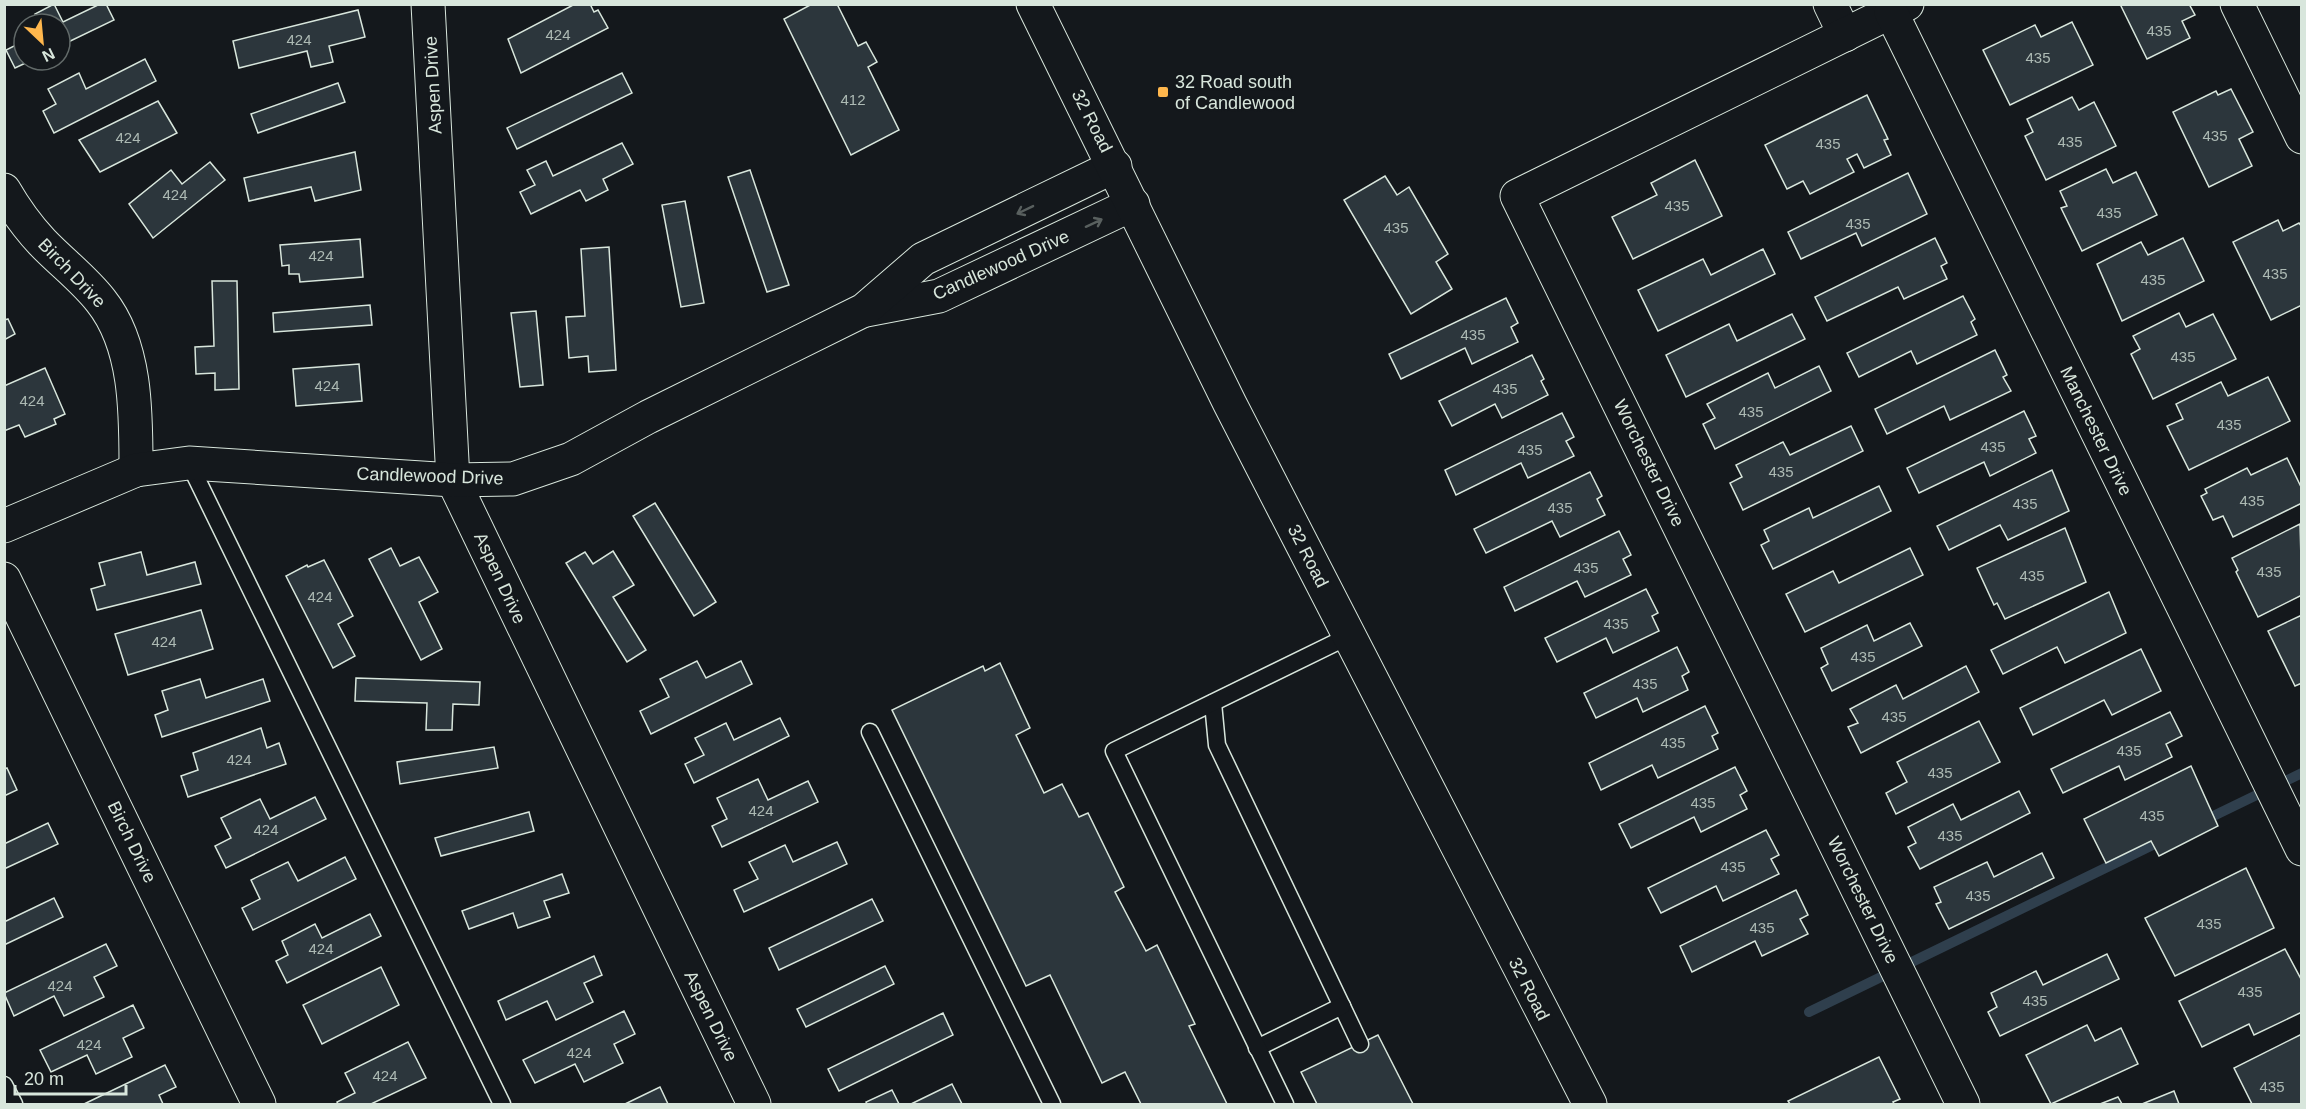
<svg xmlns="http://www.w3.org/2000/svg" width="2306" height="1109" font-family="Helvetica,sans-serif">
<rect width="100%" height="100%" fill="#14181c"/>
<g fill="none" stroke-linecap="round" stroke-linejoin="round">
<g stroke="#2f3f4d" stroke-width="10">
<path d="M2201,822L2302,773"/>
<path d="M1809,1012L2165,839"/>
</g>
</g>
<g fill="#2c363c" stroke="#d8e6dc" stroke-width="1.5">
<path d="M54,4L63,22L100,4H106L114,20L60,46V24H40L35,14Z"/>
<path d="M575,4H590L594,12L598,10L608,28L521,73L508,39Z"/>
<path d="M812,4H837L858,46L866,42L877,62L868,67L899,130L851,155L784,19Z"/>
<path d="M2120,4H2189L2195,15L2182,21L2190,38L2147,59Z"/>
<path d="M358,10L365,37L329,46L333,62L311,67L307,51L239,68L233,41Z"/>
<path d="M2072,22L2093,65L2010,105L1983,50L2035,25L2041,37Z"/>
<path d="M24,41V60H32L15,68L6,50Z"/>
<path d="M145,59L156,81L54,133L43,111L56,104L48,89L79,73L86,89Z"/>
<path d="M622,73L632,93L517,149L507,128Z"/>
<path d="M338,83L345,102L258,133L251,114Z"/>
<path d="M2231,89L2253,132L2239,139L2252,166L2209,187L2173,112L2216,91L2218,95Z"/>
<path d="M1867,95L1888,139L1884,140L1891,155L1864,168L1857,154L1847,159L1854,172L1810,194L1803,181L1787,189L1765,145Z"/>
<path d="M2072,97L2079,110L2094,102L2116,146L2046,180L2025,136L2033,132L2027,119Z"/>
<path d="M158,101L177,133L100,172L79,140Z"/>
<path d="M622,143L633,164L603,179L608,190L586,201L580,190L531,214L520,192L535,185L527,170L546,161L553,176Z"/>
<path d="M355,152L361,190L315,201L311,187L249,201L244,178Z"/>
<path d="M1695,160L1722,216L1633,259L1612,217L1657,195L1651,183Z"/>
<path d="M210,162L225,180L153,238L129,204L171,170L182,184Z"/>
<path d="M2106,169L2113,183L2136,172L2157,215L2082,251L2061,208L2067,206L2060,191Z"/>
<path d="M750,170L789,285L767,292L728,177Z"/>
<path d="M1908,173L1927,214L1862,246L1856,233L1801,259L1788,232Z"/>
<path d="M1385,176L1397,195L1409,187L1448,254L1436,262L1452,289L1411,314L1344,200Z"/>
<path d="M685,201L704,303L681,307L662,205Z"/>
<path d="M2278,220L2283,231L2299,223L2302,227V305L2271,320L2233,242Z"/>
<path d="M1935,238L1947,263L1941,266L1947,279L1904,299L1898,287L1827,321L1815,297Z"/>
<path d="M2183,238L2204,281L2122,321L2097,264L2141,242L2148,255Z"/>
<path d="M360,239L363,277L300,282L299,274H289V265L282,266L280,245Z"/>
<path d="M609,247L616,370L589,372L588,356L569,358L566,317L585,316L581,249Z"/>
<path d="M1763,249L1775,274L1658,331L1638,290L1703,259L1711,275Z"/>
<path d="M212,281H237L239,389L215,390V373L196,374L195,347L214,346Z"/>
<path d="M1963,296L1975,319L1971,322L1977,335L1917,364L1911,351L1859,377L1847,353Z"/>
<path d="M1506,298L1518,323L1511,327L1518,342L1472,364L1465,348L1401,379L1389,354Z"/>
<path d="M370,305L372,325L274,332L273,313Z"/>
<path d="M536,311L543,385L520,387L511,313Z"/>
<path d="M2179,313L2186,327L2213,314L2236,359L2153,399L2131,354L2140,349L2133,336Z"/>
<path d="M1792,314L1805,339L1686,397L1666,355L1729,324L1737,341Z"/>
<path d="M8,319L15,334L4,340V320Z"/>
<path d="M1995,350L2007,375L2003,377L2011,391L1950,420L1944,406L1887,434L1875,409Z"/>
<path d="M1532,355L1544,379L1541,381L1548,395L1502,418L1495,404L1452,426L1439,401Z"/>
<path d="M359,364L362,401L296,406L293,369Z"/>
<path d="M1819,366L1831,391L1715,449L1703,424L1715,418L1707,404L1768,373L1775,388Z"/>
<path d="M45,368L65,414L54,419L56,424L25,437L19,425L4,431V386Z"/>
<path d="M2268,377L2290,421L2189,470L2167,426L2183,419L2176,404L2221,382L2228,396Z"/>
<path d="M2024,411L2036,436L2029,439L2036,453L1990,476L1984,462L1919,493L1907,468Z"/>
<path d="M1562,413L1574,437L1566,441L1574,456L1528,478L1521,463L1456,495L1445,470Z"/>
<path d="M1851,426L1863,451L1743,510L1730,483L1742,477L1736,465L1783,442L1790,455Z"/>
<path d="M2287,458L2302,489V503L2233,537L2223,516L2213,520L2201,496L2207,493L2205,489L2247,468L2251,475Z"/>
<path d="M2052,470L2069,511L2008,540L2000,525L1949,550L1937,526Z"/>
<path d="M1590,472L1602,496L1597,499L1605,515L1560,537L1552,521L1486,553L1474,529Z"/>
<path d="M1879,486L1891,511L1773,569L1761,545L1769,541L1764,530L1809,508L1813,518Z"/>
<path d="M655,503L716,602L694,616L633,516Z"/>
<path d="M2300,524L2302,595L2258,617L2236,572L2238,570L2232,558Z"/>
<path d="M2065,528L2086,582L2005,619L1997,603L1994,605L1977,568Z"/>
<path d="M1619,531L1631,555L1623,559L1631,575L1585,597L1577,581L1515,611L1504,587Z"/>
<path d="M391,548L400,566L419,557L438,592L419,602L442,649L421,660L369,559Z"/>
<path d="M1910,548L1923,575L1805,632L1786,594L1833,571L1839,583Z"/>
<path d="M613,551L634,585L613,597L646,650L627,662L566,563L585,552L593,564Z"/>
<path d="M141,552L147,575L195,562L201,584L97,610L91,589L105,585L99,563Z"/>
<path d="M324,560L353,616L338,624L355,656L333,668L286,576L307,565L308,567Z"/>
<path d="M1646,589L1658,613L1652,616L1659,631L1613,653L1606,638L1557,662L1545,638Z"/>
<path d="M2109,592L2126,633L2065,663L2057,647L2003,674L1991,650Z"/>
<path d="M201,610L213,649L128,675L115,634Z"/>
<path d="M2302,615V683L2295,686L2268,631Z"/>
<path d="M1910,623L1922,646L1832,691L1821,668L1828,664L1821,648L1867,625L1874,641Z"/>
<path d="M1677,647L1689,672L1682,676L1688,690L1643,712L1637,698L1596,718L1584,693Z"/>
<path d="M2141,649L2161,691L2112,715L2104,700L2033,735L2020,708Z"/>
<path d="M697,661L706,678L741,661L752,684L651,734L640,711L669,697L660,679Z"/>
<path d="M1000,663L1030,728L1016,735L1044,793L1062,784L1079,817L1088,813L1124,887L1115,892L1146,951L1157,945L1195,1024L1189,1026L1227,1104H1141L1125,1072L1102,1083L1050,975L1026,986L892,710L983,666L985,671Z"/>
<path d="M1966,666L1979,692L1861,753L1848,727L1858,723L1850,709L1896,685L1903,699Z"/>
<path d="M356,678L480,682L479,705L453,704L452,730H426L427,703L355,701Z"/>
<path d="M200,679L206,698L263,679L270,701L162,737L155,715L168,710L162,691Z"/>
<path d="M1705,706L1718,733L1712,736L1718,749L1658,778L1652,765L1601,790L1589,763Z"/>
<path d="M2170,712L2182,736L2166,744L2172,757L2125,780L2119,766L2063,793L2051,769Z"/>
<path d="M780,718L789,736L694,783L685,764L704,755L695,738L726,723L734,740Z"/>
<path d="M1979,721L2000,762L1896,814L1886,793L1907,782L1897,762Z"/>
<path d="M261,728L267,748L279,743L286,764L188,797L181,776L198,770L193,753Z"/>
<path d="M494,747L498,768L400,784L397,762Z"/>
<path d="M2191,766L2218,826L2159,856L2151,841L2106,863L2084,819Z"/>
<path d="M1735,767L1747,791L1740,795L1747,809L1701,832L1694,817L1631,848L1619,824Z"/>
<path d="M7,768L17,790L4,796V769Z"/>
<path d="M758,779L768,800L808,781L818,802L722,847L712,826L727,819L717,798Z"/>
<path d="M2019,791L2030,813L1920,869L1908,847L1916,843L1908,827L1953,804L1961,820Z"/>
<path d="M315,797L326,819L226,868L215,846L231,838L221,818L260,799L270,819Z"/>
<path d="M529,812L534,831L441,856L435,838Z"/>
<path d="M48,823L58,844L4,869V844Z"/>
<path d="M1766,830L1779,855L1771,859L1779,874L1723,901L1716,886L1661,913L1648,888Z"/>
<path d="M837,842L847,864L744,912L734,890L758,879L749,862L785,845L793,862Z"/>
<path d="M2042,853L2054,878L1949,929L1936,904L1941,902L1934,887L1987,862L1994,877Z"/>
<path d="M345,857L356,879L253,930L242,908L260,899L251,880L288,862L298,881Z"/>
<path d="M2246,868L2274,928L2175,976L2145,918Z"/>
<path d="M562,874L569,893L544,901L550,917L518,928L513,913L469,929L462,911Z"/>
<path d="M1796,890L1808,915L1800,919L1808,934L1762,956L1755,941L1692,972L1680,946Z"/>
<path d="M54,898L63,917L4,945V922Z"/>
<path d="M872,899L883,921L779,970L769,948Z"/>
<path d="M370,914L381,936L287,983L276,961L288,955L282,941L315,924L322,938Z"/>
<path d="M106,944L117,966L94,977L104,997L64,1016L54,996L14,1016L4,993Z"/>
<path d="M2285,949L2302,981V1012L2254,1035L2249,1024L2202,1047L2179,1001Z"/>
<path d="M2107,954L2119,979L2000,1036L1988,1012L1997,1007L1991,993L2036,971L2043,985Z"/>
<path d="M594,956L602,975L584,983L593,1002L556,1020L547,1001L506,1020L498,1001Z"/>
<path d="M885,966L894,984L806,1027L797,1009Z"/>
<path d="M381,967L399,1005L322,1044L303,1005Z"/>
<path d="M133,1005L144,1028L123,1038L132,1057L96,1074L87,1055L51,1072L40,1050Z"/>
<path d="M624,1011L635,1034L614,1044L623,1063L584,1082L575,1064L535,1083L523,1060Z"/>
<path d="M943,1013L953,1035L839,1091L828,1069Z"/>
<path d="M2087,1025L2095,1041L2121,1028L2138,1064L2051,1104L2026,1055Z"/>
<path d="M2302,1034V1104H2252L2234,1068Z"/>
<path d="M1378,1035L1413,1104H1317L1301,1072Z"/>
<path d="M408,1042L426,1078L371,1104H338L337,1102L355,1093L345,1073Z"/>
<path d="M1879,1057L1900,1099L1893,1102L1894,1104H1790L1788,1101Z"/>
<path d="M165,1065L176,1087L159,1095L163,1104H84Z"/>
<path d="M952,1084L962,1104H911Z"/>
<path d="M660,1087L668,1104H625Z"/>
<path d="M892,1090L899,1104H867L866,1102Z"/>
<path d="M2174,1091L2179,1104H2142Z"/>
<path d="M2118,1097L2122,1104H2100Z"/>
</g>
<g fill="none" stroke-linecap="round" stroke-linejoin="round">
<g stroke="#d8e6dc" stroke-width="19">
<g id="lane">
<path d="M189,463L502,1104"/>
<path d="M1213,703L1217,745L1360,1044"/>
<path d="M870,732L1052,1104"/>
<path d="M1257,1048L1342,1006"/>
<path d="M4,1085L14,1104"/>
<path d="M1285,1104L1114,751L1349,636"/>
</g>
</g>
<g stroke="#d8e6dc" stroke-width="35">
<g id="street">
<path d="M428,4L453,480L754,1104"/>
<path d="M1830,4L1845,35"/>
<path d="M1907,4L1517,196L1963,1104"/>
<path d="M2237,4L2302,137"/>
<path d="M1891,12L2302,849"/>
<path d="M4,190C15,209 27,226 42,242C61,262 84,279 101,301C137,346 136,415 136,470"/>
<path d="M866,310L939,296L1133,204"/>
<path d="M4,526L136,470L189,463L453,480L513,479L571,459L648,417L864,310L923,259L1115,166"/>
<path d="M4,579L259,1104"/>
</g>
</g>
<g stroke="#d8e6dc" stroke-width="35">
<path id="primary" d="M1033,4L1230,404L1590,1104"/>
</g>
<use href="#lane" stroke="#14181c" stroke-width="16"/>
<use href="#street" stroke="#14181c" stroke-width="33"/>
<use href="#primary" stroke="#14181c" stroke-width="33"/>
</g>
<defs><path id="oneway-shaft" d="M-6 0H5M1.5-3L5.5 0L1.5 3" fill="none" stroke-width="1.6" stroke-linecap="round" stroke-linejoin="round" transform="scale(1.5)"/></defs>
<g stroke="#59605f">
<use href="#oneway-shaft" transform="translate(1025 210) rotate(154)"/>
<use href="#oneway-shaft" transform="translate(1094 223) rotate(-25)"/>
</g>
<rect fill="#ffb74d" stroke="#14181c" stroke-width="2" x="1157" y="86" width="12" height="12" rx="3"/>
<g text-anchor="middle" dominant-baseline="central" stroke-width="4.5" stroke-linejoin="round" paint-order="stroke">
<g font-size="15" fill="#adbab4">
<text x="2159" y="30">435</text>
<text x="558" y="34">424</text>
<text x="299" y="39">424</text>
<text x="2038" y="57">435</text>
<text x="853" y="99">412</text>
<text x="2215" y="135">435</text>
<text x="128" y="137">424</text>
<text x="2070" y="141">435</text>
<text x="1828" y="143">435</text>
<text x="175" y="194">424</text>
<text x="1677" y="205">435</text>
<text x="2109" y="212">435</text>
<text x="1858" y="223">435</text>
<text x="1396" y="227">435</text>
<text x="321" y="255">424</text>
<text x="2275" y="273">435</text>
<text x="2153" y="279">435</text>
<text x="1473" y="334">435</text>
<text x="2183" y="356">435</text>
<text x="327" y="385">424</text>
<text x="1505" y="388">435</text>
<text x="32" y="400">424</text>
<text x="1751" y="411">435</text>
<text x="2229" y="424">435</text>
<text x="1993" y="446">435</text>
<text x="1530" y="449">435</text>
<text x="1781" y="471">435</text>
<text x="2252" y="500">435</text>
<text x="2025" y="503">435</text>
<text x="1560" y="507">435</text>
<text x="1586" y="567">435</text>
<text x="2269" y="571">435</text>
<text x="2032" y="575">435</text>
<text x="320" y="596">424</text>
<text x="1616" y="623">435</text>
<text x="164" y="641">424</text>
<text x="1863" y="656">435</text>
<text x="1645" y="683">435</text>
<text x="1894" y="716">435</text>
<text x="1673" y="742">435</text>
<text x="2129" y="750">435</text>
<text x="239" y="759">424</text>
<text x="1940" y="772">435</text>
<text x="1703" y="802">435</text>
<text x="761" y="810">424</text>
<text x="2152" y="815">435</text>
<text x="266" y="829">424</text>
<text x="1950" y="835">435</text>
<text x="1733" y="866">435</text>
<text x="1978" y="895">435</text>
<text x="2209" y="923">435</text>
<text x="1762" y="927">435</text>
<text x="321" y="948">424</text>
<text x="60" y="985">424</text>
<text x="2250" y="991">435</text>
<text x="2035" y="1000">435</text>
<text x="89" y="1044">424</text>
<text x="579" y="1052">424</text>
<text x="385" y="1075">424</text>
<text x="2272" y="1086">435</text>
</g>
<g font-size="18" fill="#d8e6dc" stroke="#14181c" text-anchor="start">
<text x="1175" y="82">32 Road south<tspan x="1175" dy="21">of Candlewood</tspan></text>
</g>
<g font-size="18" fill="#d8e6dc" stroke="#14181c">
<text transform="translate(433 85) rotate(-93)">Aspen Drive</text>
<text transform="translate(1092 121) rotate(63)">32 Road</text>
<text transform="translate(1001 265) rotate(-24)">Candlewood Drive</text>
<text transform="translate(72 273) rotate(46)">Birch Drive</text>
<text transform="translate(2096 431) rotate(64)">Manchester Drive</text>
<text transform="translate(1649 463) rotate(64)">Worchester Drive</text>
<text transform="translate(430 476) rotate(2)">Candlewood Drive</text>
<text transform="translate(1308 556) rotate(63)">32 Road</text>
<text transform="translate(500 578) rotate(65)">Aspen Drive</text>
<text transform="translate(132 842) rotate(64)">Birch Drive</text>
<text transform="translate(1863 900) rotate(64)">Worchester Drive</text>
<text transform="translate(1529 989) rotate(63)">32 Road</text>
<text transform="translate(711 1016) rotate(64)">Aspen Drive</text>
</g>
</g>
<rect width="2306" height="1109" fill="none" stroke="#d8e6dc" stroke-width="12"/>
<g transform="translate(42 42) rotate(154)"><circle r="28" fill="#14181c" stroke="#626a69" stroke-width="1.5"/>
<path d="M0-4.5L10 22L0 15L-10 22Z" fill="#ffb74d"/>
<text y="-9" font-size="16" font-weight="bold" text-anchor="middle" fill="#d8e6dc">N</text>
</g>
<path d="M15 1085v9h111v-9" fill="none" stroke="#d8e6dc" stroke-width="3"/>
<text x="24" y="1085" font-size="18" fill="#d8e6dc" stroke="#14181c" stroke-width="4.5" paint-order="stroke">20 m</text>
</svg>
